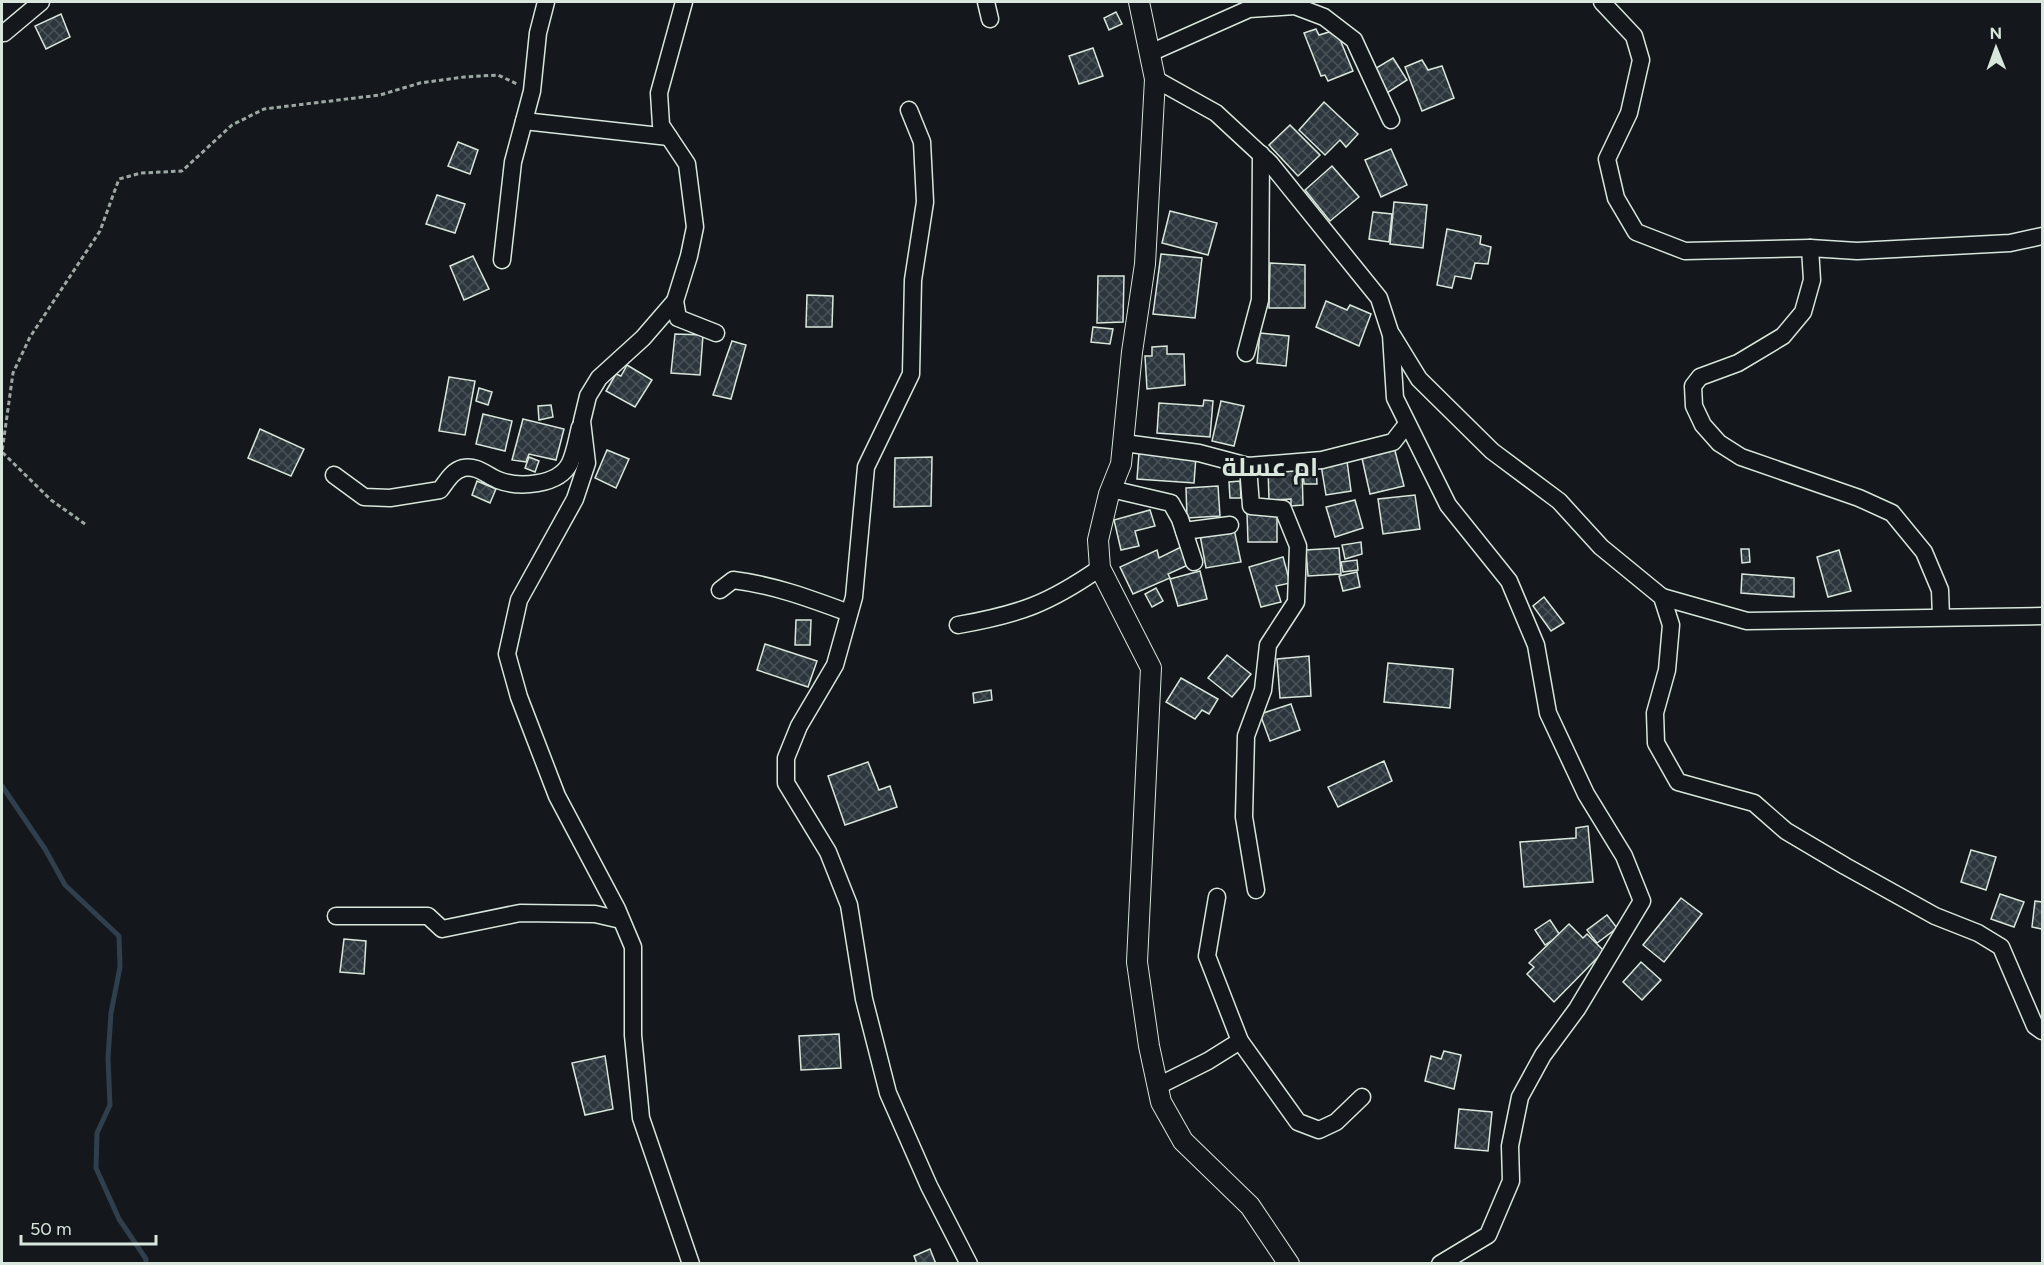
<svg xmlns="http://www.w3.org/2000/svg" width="2044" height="1265" font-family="Figtree,Cairo,sans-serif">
<defs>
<pattern id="building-cross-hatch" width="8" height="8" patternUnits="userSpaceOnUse" patternTransform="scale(1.5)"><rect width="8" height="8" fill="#2c363c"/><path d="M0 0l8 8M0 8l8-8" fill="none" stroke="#4a5358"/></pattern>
</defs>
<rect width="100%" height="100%" fill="#14181c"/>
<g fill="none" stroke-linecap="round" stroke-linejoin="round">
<path stroke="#2f3f4d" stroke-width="5" d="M2,786L45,849L65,885L119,936L120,967L111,1013L108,1058L110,1105L97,1133L96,1168L119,1219L146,1259V1264"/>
</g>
<g fill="url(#building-cross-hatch)" stroke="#d8e6dc" stroke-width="1.5">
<path d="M1116,12L1122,24L1109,30L1104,18Z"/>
<path d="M61,14L70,37L46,49L35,26Z"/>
<path d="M1316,29L1319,35L1336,30L1353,71L1328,81L1325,75L1321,76L1304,33Z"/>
<path d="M1093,48L1103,76L1079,84L1069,56Z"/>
<path d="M1393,58L1407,80L1387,93L1373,70Z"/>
<path d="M1422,60L1428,70L1442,66L1454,98L1422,111L1405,67Z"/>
<path d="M1324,102L1358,134L1346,147L1340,140L1325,155L1299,130Z"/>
<path d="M1290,125L1320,155L1298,176L1269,145Z"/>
<path d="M458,142L478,150L470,174L448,166Z"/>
<path d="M1391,149L1407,185L1381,197L1365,160Z"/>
<path d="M1332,166L1359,197L1330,221L1305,190Z"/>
<path d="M437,195L465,204L455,233L426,224Z"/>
<path d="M1394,202L1427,205L1423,248L1390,244Z"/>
<path d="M1170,211L1217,223L1208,255L1162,243Z"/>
<path d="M1373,212L1392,214L1389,242L1369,239Z"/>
<path d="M1447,229L1481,236L1480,244L1491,247L1488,264L1475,263L1471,279L1455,276L1452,288L1437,285Z"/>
<path d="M1161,254L1202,258L1195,318L1153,314Z"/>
<path d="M473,256L489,289L464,300L450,266Z"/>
<path d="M1270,263L1305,265V308H1269Z"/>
<path d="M1098,276H1124L1123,322L1097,323Z"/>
<path d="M807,295L833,296L832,327H806Z"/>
<path d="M1326,301L1347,310L1350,305L1371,314L1359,346L1316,327Z"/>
<path d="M1093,327L1113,329L1110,344L1091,342Z"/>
<path d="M1260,333L1289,336L1286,366L1257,363Z"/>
<path d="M675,334L703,335L700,375L671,373Z"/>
<path d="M732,341L746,345L731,399L713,395Z"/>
<path d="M1167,346V354H1184L1185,385L1147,389L1145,356H1152V347Z"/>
<path d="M627,365L652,380L635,407L606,391L616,374L621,376Z"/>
<path d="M449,377L475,381L465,435L439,431Z"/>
<path d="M479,388L492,392L488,405L476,401Z"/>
<path d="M1204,400L1213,401L1210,437L1157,433L1159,403L1203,406Z"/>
<path d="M1221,401L1244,406L1234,446L1212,441Z"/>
<path d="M551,405L553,417L539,420L538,406Z"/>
<path d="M483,414L512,421L505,451L476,444Z"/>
<path d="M523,419L564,429L556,460L529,454L526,462L512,460Z"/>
<path d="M260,429L304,449L291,476L248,458Z"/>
<path d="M1394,447L1404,486L1370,494L1361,454Z"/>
<path d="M607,450L629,459L616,488L595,478Z"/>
<path d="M1139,453L1196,456L1194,483L1137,479Z"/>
<path d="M529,457L539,461L535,472L525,468Z"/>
<path d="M932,457L931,506L894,507L895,458Z"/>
<path d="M1347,461L1351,491L1326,495L1321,465Z"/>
<path d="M1316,466L1317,484H1304L1303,467Z"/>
<path d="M1302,467L1303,505L1291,506V499L1269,500L1268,468Z"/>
<path d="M477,481L496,489L490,503L472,495Z"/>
<path d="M1240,481L1241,498H1230L1229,482Z"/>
<path d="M1218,486L1220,516L1187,518L1186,488Z"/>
<path d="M1415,495L1420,529L1383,534L1378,499Z"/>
<path d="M1355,500L1363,528L1335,537L1326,507Z"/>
<path d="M1150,510L1155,526L1135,531L1139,546L1121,550L1114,520Z"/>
<path d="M1277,512V542H1248L1247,513Z"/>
<path d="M1234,529L1241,562L1206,568L1200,535Z"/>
<path d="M1361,542L1362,554L1345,559L1342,545Z"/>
<path d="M1183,546L1190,564L1168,574L1170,578L1133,594L1120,567L1157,550L1159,558Z"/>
<path d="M1339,548L1341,574L1308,576L1306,550Z"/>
<path d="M1741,549H1749L1750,562L1742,563Z"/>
<path d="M1839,550L1851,591L1828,597L1817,557Z"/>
<path d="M1283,557L1290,583L1276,586L1281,602L1261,607L1249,567Z"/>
<path d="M1357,560L1358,570L1343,572L1341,562Z"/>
<path d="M1200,571L1207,599L1178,606L1170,579Z"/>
<path d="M1357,572L1360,587L1343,591L1339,576Z"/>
<path d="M1742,574L1794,578V597L1741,593Z"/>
<path d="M1156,588L1163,601L1152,607L1145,594Z"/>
<path d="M1544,597L1564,623L1551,631L1533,606Z"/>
<path d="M796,620H811L810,645H795Z"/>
<path d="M765,644L817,661L808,687L757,670Z"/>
<path d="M1227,655L1251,674L1232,697L1208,678Z"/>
<path d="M1309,656L1311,696L1280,698L1277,659Z"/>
<path d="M1388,663L1453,669L1450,708L1384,702Z"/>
<path d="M1181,678L1218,699L1209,714L1202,710L1195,719L1166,702Z"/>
<path d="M991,690L992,700L974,703L973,693Z"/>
<path d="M1291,704L1300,730L1270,741L1260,714Z"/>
<path d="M1384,761L1392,781L1338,807L1328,787Z"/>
<path d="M868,762L879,790L890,786L897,807L845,825L828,776Z"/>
<path d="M1588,826L1593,882L1524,887L1520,842L1576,838V828Z"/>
<path d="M1971,850L1996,857L1986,890L1961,882Z"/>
<path d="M2000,894L2024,902L2014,927L1991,919Z"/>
<path d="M1681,898L1702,914L1664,962L1643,945Z"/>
<path d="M2035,901L2042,902V929L2032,927Z"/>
<path d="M1607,915L1617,928L1597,943L1587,930Z"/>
<path d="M1550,920L1560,935L1545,945L1535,930Z"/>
<path d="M1569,924L1583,938L1587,934L1604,951L1554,1002L1527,974L1534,967L1529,963Z"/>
<path d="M344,939L366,941L364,974L340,972Z"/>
<path d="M1641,962L1661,980L1642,1000L1623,982Z"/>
<path d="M839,1034L841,1068L801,1070L799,1036Z"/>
<path d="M1444,1051L1461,1055L1454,1089L1425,1081L1431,1056L1441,1059Z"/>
<path d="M605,1056L613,1109L585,1115L572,1063Z"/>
<path d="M1459,1109L1492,1112L1488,1151L1455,1148Z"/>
<path d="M930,1249L936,1264H917L914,1256Z"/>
</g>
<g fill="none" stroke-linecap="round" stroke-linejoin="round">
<g stroke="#d8e6dc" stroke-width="19">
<g id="minor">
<path d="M684,2L659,93L661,125L687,164L695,227L689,256L675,301L643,338L599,378L588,396L582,421L587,463L575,499L519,600L507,654L519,697L557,796L617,909L633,947V1035L641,1118L691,1264"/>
<path d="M986,2L990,19"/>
<path d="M1602,2L1634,36L1641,60L1629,113L1607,159L1616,198L1636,232L1685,251L1810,248L1857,251L2010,243L2042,236"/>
<path d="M4,33L41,2"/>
<path d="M1150,53L1249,9L1295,6L1324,17L1354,40L1391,120"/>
<path d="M1155,79L1216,113L1270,163L1379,298L1391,335L1395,398L1448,505L1509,581L1536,645L1548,713L1586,794L1624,856L1642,901L1577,1009L1543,1055L1520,1097L1510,1146L1511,1181L1488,1235L1440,1264"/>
<path d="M909,110L922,142L925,202L913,280L911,374L866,467L854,597L835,665L799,726L786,758V783L828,852L849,905L864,999L888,1093L929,1186L969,1264"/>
<path d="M524,121L669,137"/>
<path d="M1810,248L1812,280L1803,312L1783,336L1738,363L1700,377L1693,386L1694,406L1703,425L1719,443L1741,457L1859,498L1892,513L1924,552L1940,590L1941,617"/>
<path d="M502,260L513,162L532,91L538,33L546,2"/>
<path d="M675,301L678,318L716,333"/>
<path d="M1392,335L1419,379L1492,451L1559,501L1601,547L1662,597L1671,625L1667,670L1655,713L1656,743L1678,782L1754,803L1786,831L1845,866L1935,916L1978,933L2001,947L2035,1026L2042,1031"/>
<path d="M1246,353L1260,300L1261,154"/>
<path d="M1124,443L1199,453L1248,466L1322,460L1393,442L1407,424"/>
<path d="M1248,466L1251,506L1283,509L1298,546L1296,602L1268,645L1263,690L1246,736L1244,817L1256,890"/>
<path d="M334,475L364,497L390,498L440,490C447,481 452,471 463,468C477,465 486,475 498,480C518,488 559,486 570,463C575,452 577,439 580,427"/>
<path d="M1111,489L1171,503L1180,519L1194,562"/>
<path d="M1184,531L1230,525"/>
<path d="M720,590L733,580C774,585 811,599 849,613"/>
<path d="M1662,597L1747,621L2042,616"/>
<path d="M958,625C1020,614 1048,604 1100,568"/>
<path d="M1217,897L1207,956L1240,1041L1298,1122L1319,1130L1336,1122L1362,1097"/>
<path d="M336,916H428L442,929L520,913L595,914L621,920"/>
<path d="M1158,1086L1208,1061L1240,1041"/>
</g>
</g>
<g stroke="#d8e6dc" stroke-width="22">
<path id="tertiary" d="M1139,2L1155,79L1145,264L1132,352L1121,464L1109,494L1098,540L1100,568L1151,668L1137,962L1149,1046L1161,1102L1183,1141L1250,1206L1289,1264"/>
</g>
<path stroke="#9da8a2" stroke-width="3" stroke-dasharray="4.5 3" stroke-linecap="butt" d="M85,524L51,500L2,452L13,373L30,337L100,231L119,179L141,173L182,171L232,125L264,109L380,95L420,83L464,77L498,75L517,84"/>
<use href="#minor" stroke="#14181c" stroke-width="16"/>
<use href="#tertiary" stroke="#14181c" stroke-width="20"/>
</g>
<g text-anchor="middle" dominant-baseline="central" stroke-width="4.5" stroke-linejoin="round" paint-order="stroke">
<g font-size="26" font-weight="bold" fill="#d8e6dc" stroke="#14181c">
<text x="1270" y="467">ام عسلة</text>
</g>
</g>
<rect width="2044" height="1265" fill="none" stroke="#d8e6dc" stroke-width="6"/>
<g transform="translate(1996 48) rotate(359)" stroke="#14181c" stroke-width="4.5" paint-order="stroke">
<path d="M0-4.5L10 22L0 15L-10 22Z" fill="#d8e6dc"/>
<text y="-9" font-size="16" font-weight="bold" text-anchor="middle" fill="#d8e6dc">N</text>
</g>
<path d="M21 1235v9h135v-9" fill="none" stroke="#d8e6dc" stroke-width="3"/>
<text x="30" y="1235" font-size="18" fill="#d8e6dc" stroke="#14181c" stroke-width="4.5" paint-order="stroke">50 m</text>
</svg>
